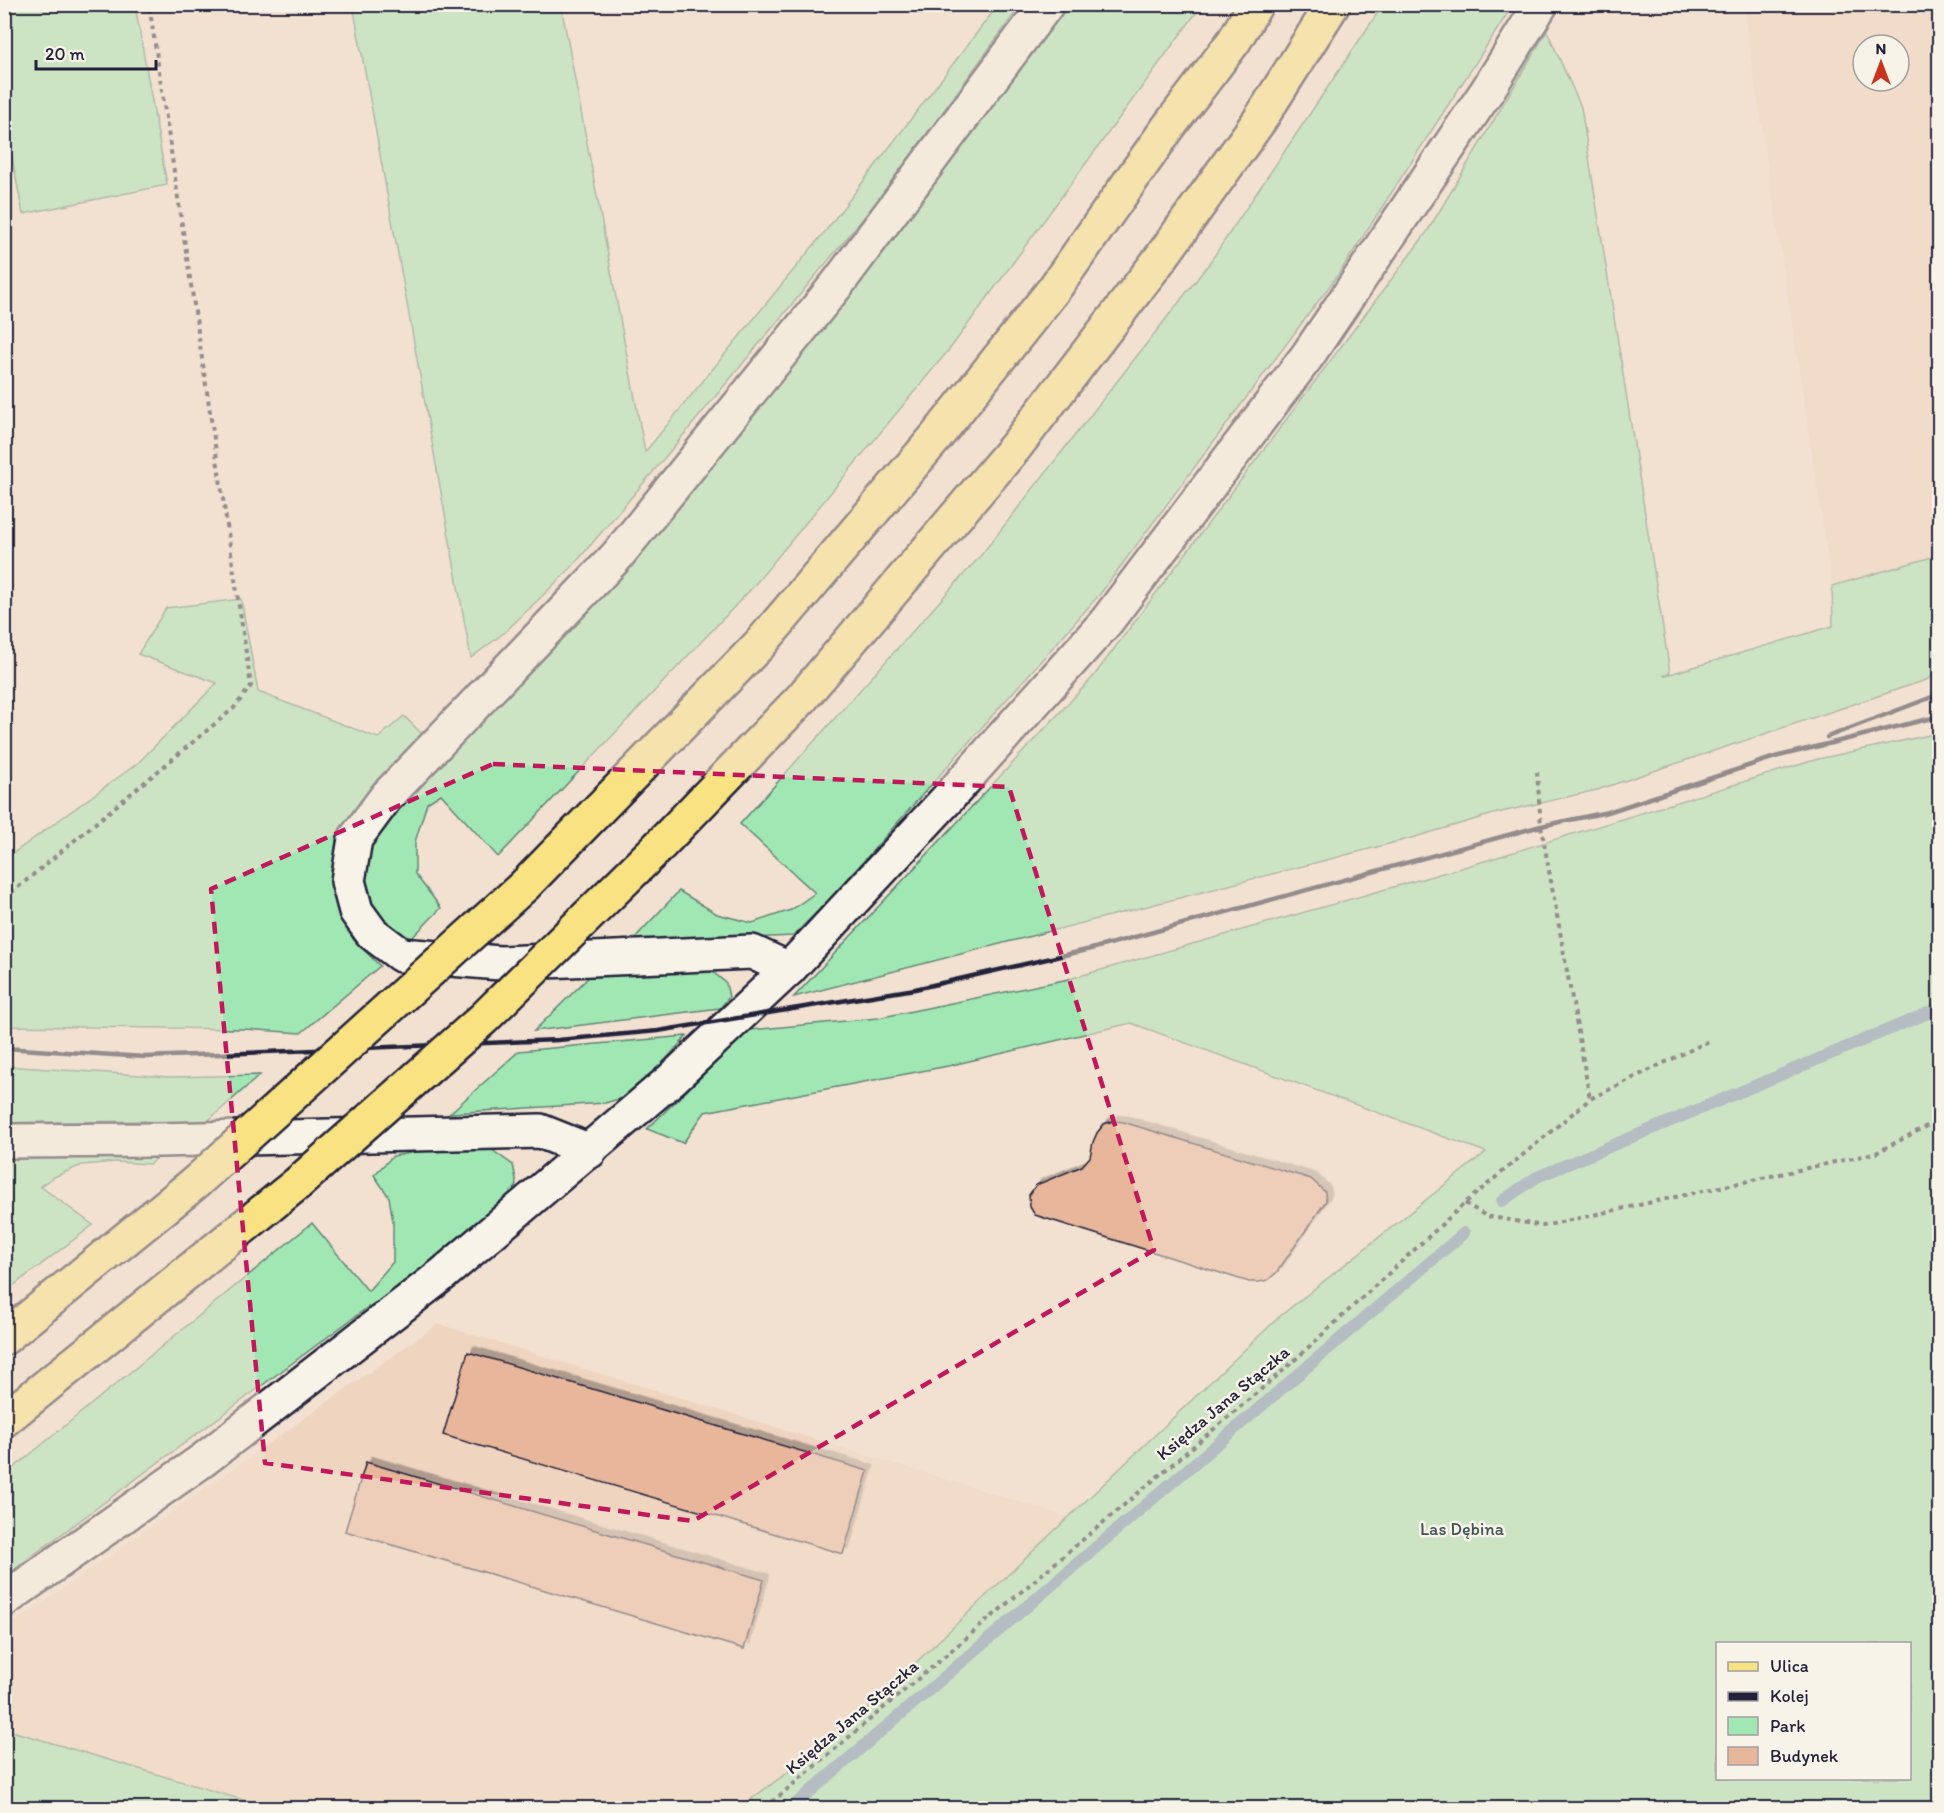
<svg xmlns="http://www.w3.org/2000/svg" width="1944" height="1813" font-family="Itim,sans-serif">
<defs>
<filter id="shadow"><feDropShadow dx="5.5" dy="-5.5" stdDeviation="0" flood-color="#0004"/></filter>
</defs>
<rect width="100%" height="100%" fill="#f2e1d1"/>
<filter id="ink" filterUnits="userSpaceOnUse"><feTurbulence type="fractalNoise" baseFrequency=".0167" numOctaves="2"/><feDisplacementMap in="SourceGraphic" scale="12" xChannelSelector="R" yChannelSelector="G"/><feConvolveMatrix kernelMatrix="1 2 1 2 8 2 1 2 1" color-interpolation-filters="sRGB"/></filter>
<g filter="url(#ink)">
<g fill="#efd4c0" fill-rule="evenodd">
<path d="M1743,5H1939V555L1832,586ZM1863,45H1899V81H1863Z"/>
<path d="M438,1324L1069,1517L844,1731L739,1808H270L5,1729L4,1630Z"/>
</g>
<g fill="#a1e7b3" stroke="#628477" stroke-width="1.5" fill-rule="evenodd">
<path d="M4,5H135L167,185L23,214L5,121Z"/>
<path d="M353,5H561L645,452L827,229L998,5H1021L875,204L652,473L571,568L505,632L471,658Z"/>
<path d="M1056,5H1202L952,346L752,588L498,857L441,794L427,803L415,842V874L441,908L408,942L380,922L364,895L360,859L383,822Z"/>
<path d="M1383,5H1513L1340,272L1100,594L830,899L793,936L630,943L679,891L717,914L752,923L791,910L815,893L740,824L982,554L1208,265Z"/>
<path d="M1547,31L1581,107L1670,673L1663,676L1833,626L1832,586L1939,555V673L1926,680L1597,790L1497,813L1408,839L794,997L1093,677L1427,232Z"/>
<path d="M241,599L258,692L378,738L404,716L422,734L336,839L333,878L339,904L353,939L380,966L301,1033L244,1029L5,1026L4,860L138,763L217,683L138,654L166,608Z"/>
<path d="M1939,733V1808H739L844,1731L1279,1317L1486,1152L1131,1023L948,1066L705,1112L683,1143L647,1129L750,1030L878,1018L1069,979L1478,863L1818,759ZM1718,1644H1910V1778H1718Z"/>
<path d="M702,963L726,983L729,997L720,1008L534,1031L591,975Z"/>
<path d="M687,1036L633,1095L605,1103L450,1113L519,1051Z"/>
<path d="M4,1066L170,1077L260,1075L202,1126L143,1121L5,1123Z"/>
<path d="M429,1150H492L513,1165L516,1179L515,1197L383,1309L368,1307L5,1576V1475L312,1223L368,1291L393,1262V1222L389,1197L374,1175L393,1156Z"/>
<path d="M163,1154L149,1164L116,1162L82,1165L54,1177L40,1186L93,1225L5,1292V1158Z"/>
<path d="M4,1729H5L270,1808H5Z"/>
</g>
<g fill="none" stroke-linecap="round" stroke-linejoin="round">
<g stroke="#6b90b0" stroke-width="12">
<path d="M1502,1201L1537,1177L1940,1008"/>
<path d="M791,1808L1464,1233"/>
</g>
</g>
<g fill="#e8b69a" stroke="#22223b" stroke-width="1.5" filter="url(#shadow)">
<path d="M1113,1121L1123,1122L1311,1179L1325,1192L1326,1201L1277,1272L1268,1280L1259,1282H1249L1035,1215L1030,1207L1029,1195L1036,1185L1082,1166L1090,1157L1093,1142L1097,1133L1104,1124Z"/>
<path d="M468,1352L868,1471L843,1554L443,1435Z"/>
<path d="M366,1462L764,1580L744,1649L345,1531Z"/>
</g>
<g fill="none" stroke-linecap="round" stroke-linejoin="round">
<g stroke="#22223b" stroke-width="38">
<g id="minor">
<path d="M789,969L752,952L500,963L401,955L372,933L356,911L348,881L355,839L386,797L616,557L838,283L1047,4"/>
<path d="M4,1141L159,1140L540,1131L590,1151"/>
<path d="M4,1600L203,1460L443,1274L672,1079L789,969L949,797L1106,622L1308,355L1487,91L1541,4"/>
</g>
</g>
<g stroke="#22223b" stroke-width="38">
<g id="major">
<path d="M660,845L800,700L1016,446L1160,259L1259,121L1333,4"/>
<path d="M525,885L760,644L936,437L1054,289L1167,129L1234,41L1256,4"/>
<path d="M4,1338L196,1182"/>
<path d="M4,1420L298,1183"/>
</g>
</g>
<g stroke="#22223b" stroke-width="4" stroke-dasharray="4.5 4.5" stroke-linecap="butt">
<path d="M1537,772L1541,826L1590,1099"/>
<path d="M4,899L234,708L251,686L149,4"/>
<path d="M1465,1203L1486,1216L1543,1226L1876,1153L1940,1119"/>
<path d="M765,1808L1285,1369L1465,1203L1590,1099L1711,1040"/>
</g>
<use href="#minor" stroke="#f7f3e8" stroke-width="33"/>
<use href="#major" stroke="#f8e281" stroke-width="33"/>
<g stroke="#22223b" stroke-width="4.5">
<path d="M1827,737L1940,694"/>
<path d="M4,1048L145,1057L558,1040L658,1031L915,989L1091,949L1541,826L1608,812L1775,757L1940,716"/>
</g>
<g stroke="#22223b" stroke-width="38" stroke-linecap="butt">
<g id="major-bridge">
<path d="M196,1182L525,885"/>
<path d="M298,1183L483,1019L660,845"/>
</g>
</g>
<use href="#major-bridge" stroke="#f8e281" stroke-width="33"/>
</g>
</g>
<path d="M0 0H1944V1813H0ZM493,764L1009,787L1154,1250L693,1521L265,1463L211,889Z" fill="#f2e1d1" fill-opacity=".55" fill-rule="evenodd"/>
<path fill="none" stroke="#c2185b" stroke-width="4.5" stroke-dasharray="12 8" stroke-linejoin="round" d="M493,764L1009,787L1154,1250L693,1521L265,1463L211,889Z"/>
<g text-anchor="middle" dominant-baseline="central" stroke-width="5" stroke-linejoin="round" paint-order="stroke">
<g font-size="18" fill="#22223b" stroke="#f7f3e8">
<text transform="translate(1223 1403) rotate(-40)">Księdza Jana Stączka</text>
<text transform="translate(852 1717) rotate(-40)">Księdza Jana Stączka</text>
</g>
<g font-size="18" fill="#425359" stroke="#f7f3e8">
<text x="1462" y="1529">Las Dębina</text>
</g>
</g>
<rect width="1944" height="1813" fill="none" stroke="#f7f3e8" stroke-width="24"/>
<rect x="12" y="12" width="1920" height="1789" fill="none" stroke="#22223b" stroke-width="2" filter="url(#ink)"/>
<rect x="1716" y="1642" width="195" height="138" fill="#f7f3e8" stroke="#a29fa3" stroke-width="1.5"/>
<rect x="1728" y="1662" width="30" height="9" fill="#f8e281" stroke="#a29fa3" stroke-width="1.5"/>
<text x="1770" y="1672" font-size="18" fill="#22223b">Ulica</text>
<rect x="1728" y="1692" width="30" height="9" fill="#22223b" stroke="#a29fa3" stroke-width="1.5"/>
<text x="1770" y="1702" font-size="18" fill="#22223b">Kolej</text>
<rect x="1728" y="1717" width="30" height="18" fill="#a1e7b3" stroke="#a29fa3" stroke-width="1.5"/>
<text x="1770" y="1732" font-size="18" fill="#22223b">Park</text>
<rect x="1728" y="1747" width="30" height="18" fill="#e8b69a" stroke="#a29fa3" stroke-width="1.5"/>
<text x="1770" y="1762" font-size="18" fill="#22223b">Budynek</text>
<g transform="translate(1881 63)"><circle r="28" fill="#f7f3e8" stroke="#a29fa3" stroke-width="1.5"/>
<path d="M0-4.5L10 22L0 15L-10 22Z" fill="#c8321e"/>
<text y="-9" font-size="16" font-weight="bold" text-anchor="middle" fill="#22223b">N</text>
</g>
<path d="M36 60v9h120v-9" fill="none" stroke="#22223b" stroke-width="3"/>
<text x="45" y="60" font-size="18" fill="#22223b" stroke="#f7f3e8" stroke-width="4.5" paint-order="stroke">20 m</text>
</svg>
